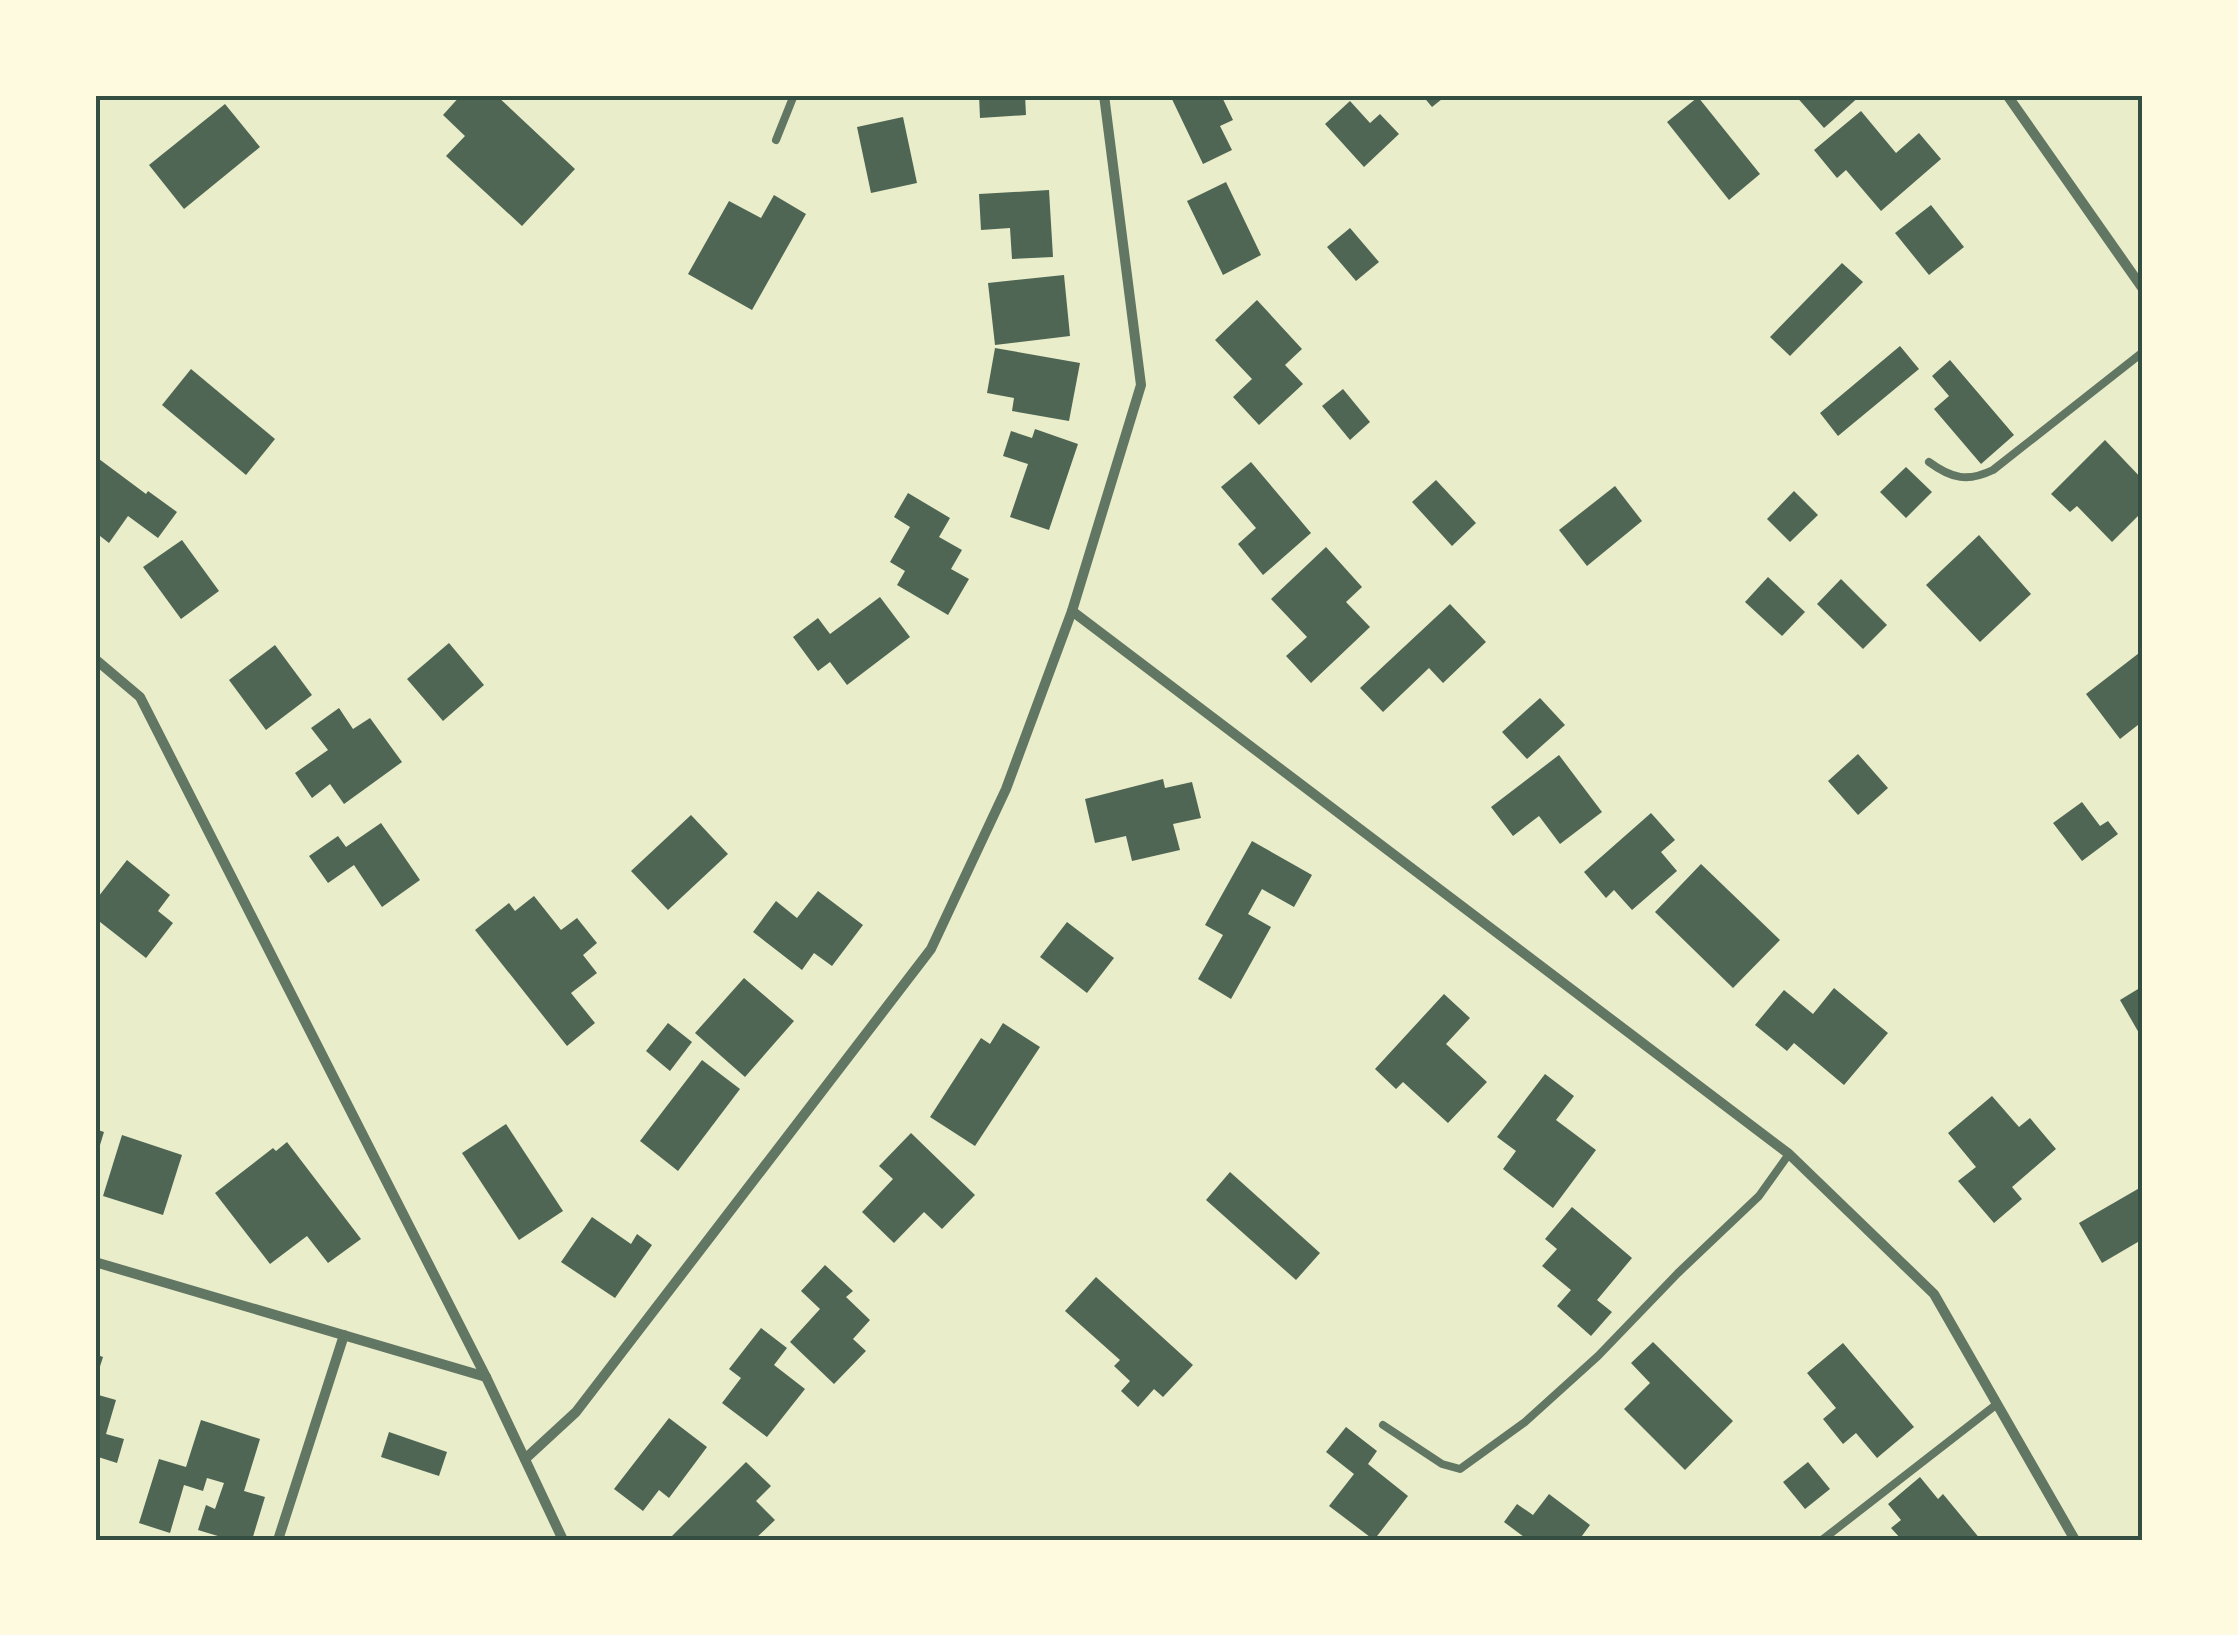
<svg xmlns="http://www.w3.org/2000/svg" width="2238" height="1635" font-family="Spectral,serif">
<rect width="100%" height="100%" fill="#e9edc9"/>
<g fill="#4f6655">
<path d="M461,95H496L575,169L522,226L446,156L465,136L443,115Z"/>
<path d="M979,95H1025L1026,115L980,118Z"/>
<path d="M1170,95H1221L1233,120L1220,126L1232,150L1203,164Z"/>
<path d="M1422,95H1447L1432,107Z"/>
<path d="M1795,95H1861L1824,128Z"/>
<path d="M1698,97L1760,174L1729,200L1667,122Z"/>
<path d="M1350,101L1370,123L1380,114L1399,134L1364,167L1325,124Z"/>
<path d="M225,104L260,147L184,209L149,165Z"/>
<path d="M1861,111L1896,153L1919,133L1941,159L1881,211L1846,170L1837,178L1814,150Z"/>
<path d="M903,117L917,183L871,193L857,127Z"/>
<path d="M1226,182L1261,255L1223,275L1187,201Z"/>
<path d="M1049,190L1053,257L1012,259L1010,228L981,230L979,194Z"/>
<path d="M774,195L806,214L752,310L688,274L729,201L761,218Z"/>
<path d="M1931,205L1964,247L1929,275L1895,233Z"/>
<path d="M1350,228L1379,262L1356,281L1327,247Z"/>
<path d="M1842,263L1863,282L1790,356L1770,337Z"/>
<path d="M1064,275L1070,336L995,345L988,283Z"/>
<path d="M1257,300L1302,349L1285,365L1303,384L1259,425L1233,397L1252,379L1215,340Z"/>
<path d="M1900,346L1919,369L1838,436L1820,413Z"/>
<path d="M995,348L1080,363L1069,421L1012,411L1014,398L987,393Z"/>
<path d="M1950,360L2014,435L1981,464L1934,409L1949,396L1932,376Z"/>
<path d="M191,369L275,439L246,475L162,405Z"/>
<path d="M1343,389L1370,422L1350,440L1322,406Z"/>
<path d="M1035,429L1078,444L1049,530L1010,517L1028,464L1003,456L1011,431L1032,438Z"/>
<path d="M2105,440L2143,480V511L2112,542L2077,506L2070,512L2051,494Z"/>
<path d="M95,456L146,494L148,491L177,512L158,538L128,516L109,543L95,532Z"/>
<path d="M1251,462L1311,533L1263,575L1238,544L1256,528L1221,487Z"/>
<path d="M1906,467L1932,492L1906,518L1880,492Z"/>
<path d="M1436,480L1476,523L1452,546L1412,502Z"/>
<path d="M1615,486L1642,521L1587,566L1559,530Z"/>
<path d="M1794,491L1818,515L1790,542L1767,519Z"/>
<path d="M908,493L950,518L939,537L962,550L951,569L969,579L948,615L897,585L905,571L890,562L910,527L894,517Z"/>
<path d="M1979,535L2031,594L1980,642L1926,585Z"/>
<path d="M182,540L219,591L181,619L143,567Z"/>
<path d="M1326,547L1362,587L1346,602L1370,627L1311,683L1286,656L1307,637L1271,599Z"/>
<path d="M1768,577L1805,612L1782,636L1745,602Z"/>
<path d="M1841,579L1887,625L1863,649L1817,604Z"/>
<path d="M880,597L910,637L847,685L830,662L818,671L793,637L818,618L830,634Z"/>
<path d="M1450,604L1486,642L1443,683L1429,668L1383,712L1360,688Z"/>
<path d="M449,643L484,685L443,721L407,679Z"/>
<path d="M275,645L312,695L266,730L229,680Z"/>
<path d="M2143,650V721L2120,739L2086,694Z"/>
<path d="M1540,698L1565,725L1527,759L1502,732Z"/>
<path d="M339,708L353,729L370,718L402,762L344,804L330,784L312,798L295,773L328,750L311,728Z"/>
<path d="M1858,754L1888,788L1858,815L1828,781Z"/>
<path d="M1559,755L1602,812L1560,844L1539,816L1513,836L1491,807Z"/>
<path d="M1163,779L1165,788L1192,782L1201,818L1173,824L1180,850L1132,861L1126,836L1095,843L1085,799Z"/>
<path d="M2082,802L2100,826L2108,821L2118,834L2082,861L2053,823Z"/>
<path d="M1651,813L1675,840L1661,852L1677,871L1632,910L1614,890L1606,898L1584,872Z"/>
<path d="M691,815L728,854L668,910L631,871Z"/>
<path d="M381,823L420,880L382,907L354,865L328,883L309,856L338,836L346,847Z"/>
<path d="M1252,841L1312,875L1294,907L1262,889L1248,914L1271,927L1231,999L1198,979L1223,935L1205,925Z"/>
<path d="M127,860L170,895L158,911L173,923L146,958L95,918V901Z"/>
<path d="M1701,864L1780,940L1733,988L1655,912Z"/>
<path d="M818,891L863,925L832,966L814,953L802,970L753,932L776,901L797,918Z"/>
<path d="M534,896L561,930L577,918L597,943L583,955L597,973L571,993L595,1023L567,1046L475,930L509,903L515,911Z"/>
<path d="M1067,922L1114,958L1087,993L1040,957Z"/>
<path d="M744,978L794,1021L745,1077L695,1033Z"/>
<path d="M2143,986V1040L2120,1000Z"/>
<path d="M1834,988L1888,1033L1844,1085L1794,1043L1787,1051L1755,1025L1784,990L1813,1014Z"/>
<path d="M1444,994L1470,1018L1446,1044L1487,1082L1448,1123L1403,1082L1396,1089L1375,1069Z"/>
<path d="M668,1023L692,1042L670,1071L646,1051Z"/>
<path d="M1003,1023L1040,1047L975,1146L930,1117L981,1038L990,1044Z"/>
<path d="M702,1060L740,1089L678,1171L640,1141Z"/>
<path d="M1545,1074L1574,1096L1556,1120L1596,1150L1553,1208L1503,1169L1516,1151L1497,1137Z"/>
<path d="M1992,1096L2019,1127L2030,1118L2056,1149L2012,1187L2022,1199L1994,1223L1958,1181L1976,1167L1948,1133Z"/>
<path d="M506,1124L563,1211L519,1240L462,1153Z"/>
<path d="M95,1129L104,1132L96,1158H95Z"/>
<path d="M911,1133L975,1195L942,1229L924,1212L894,1243L862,1212L893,1179L879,1166Z"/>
<path d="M122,1135L182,1155L163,1215L103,1196Z"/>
<path d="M287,1142L361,1239L328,1263L307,1236L270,1264L215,1193L273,1148L276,1151Z"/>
<path d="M1230,1172L1320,1253L1296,1280L1206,1200Z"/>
<path d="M2143,1186V1239L2102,1263L2079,1223Z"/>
<path d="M1572,1207L1632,1258L1597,1300L1612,1312L1591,1336L1557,1306L1571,1290L1542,1266L1557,1249L1545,1239Z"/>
<path d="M592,1217L631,1244L637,1234L652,1245L615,1298L561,1262Z"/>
<path d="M825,1265L853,1291L846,1297L870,1320L853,1339L866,1351L834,1384L790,1342L820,1309L801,1291Z"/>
<path d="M1096,1277L1193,1365L1163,1397L1154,1389L1138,1407L1121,1391L1130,1381L1114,1366L1120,1360L1065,1311Z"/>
<path d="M761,1328L787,1348L774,1365L805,1389L767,1437L722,1403L741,1378L729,1369Z"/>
<path d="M1653,1342L1733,1421L1685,1470L1624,1409L1650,1383L1631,1363Z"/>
<path d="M1843,1343L1914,1427L1877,1458L1856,1433L1843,1444L1823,1419L1836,1408L1807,1373Z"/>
<path d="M95,1354L103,1357L96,1379L95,1378Z"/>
<path d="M95,1394L116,1400L106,1434L124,1439L117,1463L95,1456Z"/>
<path d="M669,1418L707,1447L669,1498L659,1490L643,1511L614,1489Z"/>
<path d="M201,1420L260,1439L244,1491L265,1497L252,1540H231L198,1530L206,1505L215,1509L224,1483L207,1478L203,1491L184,1485L170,1533L139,1523L159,1459L186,1467Z"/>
<path d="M1346,1427L1377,1451L1368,1464L1408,1496L1374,1540L1329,1506L1354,1474L1326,1452Z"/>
<path d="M389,1432L447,1452L439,1476L381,1457Z"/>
<path d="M746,1462L771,1486L756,1501L775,1520L754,1540H668Z"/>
<path d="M1808,1462L1830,1489L1805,1509L1783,1482Z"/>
<path d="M1920,1477L1938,1499L1943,1494L1981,1540H1902L1891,1528L1901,1520L1888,1504Z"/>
<path d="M1549,1494L1590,1525L1579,1540H1528L1504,1522L1517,1504L1533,1515Z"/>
</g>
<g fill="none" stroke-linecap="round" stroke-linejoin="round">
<g stroke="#617663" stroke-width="8">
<path d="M776,140L794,95"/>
<path d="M1929,462C1952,479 1968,482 1993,470L2143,352"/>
<path d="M1383,1425L1442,1464L1460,1469L1525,1422L1598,1356L1678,1273L1759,1196L1789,1154"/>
<path d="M1822,1540L1997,1404"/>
</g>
<g stroke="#617663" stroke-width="10">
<path d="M2007,95L2143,289"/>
<path d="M1072,611L1789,1154L1934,1294L2075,1540"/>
<path d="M95,659L140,697L486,1377L563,1540"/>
<path d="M95,1262L486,1377"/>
<path d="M525,1459L576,1412L931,949L1006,789L1072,611L1141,385L1104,95"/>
<path d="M278,1540L344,1335"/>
</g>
</g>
<rect width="2238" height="1635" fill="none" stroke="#fefae0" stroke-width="195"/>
<rect x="98" y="98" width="2042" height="1440" fill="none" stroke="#344e41" stroke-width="4"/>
</svg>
